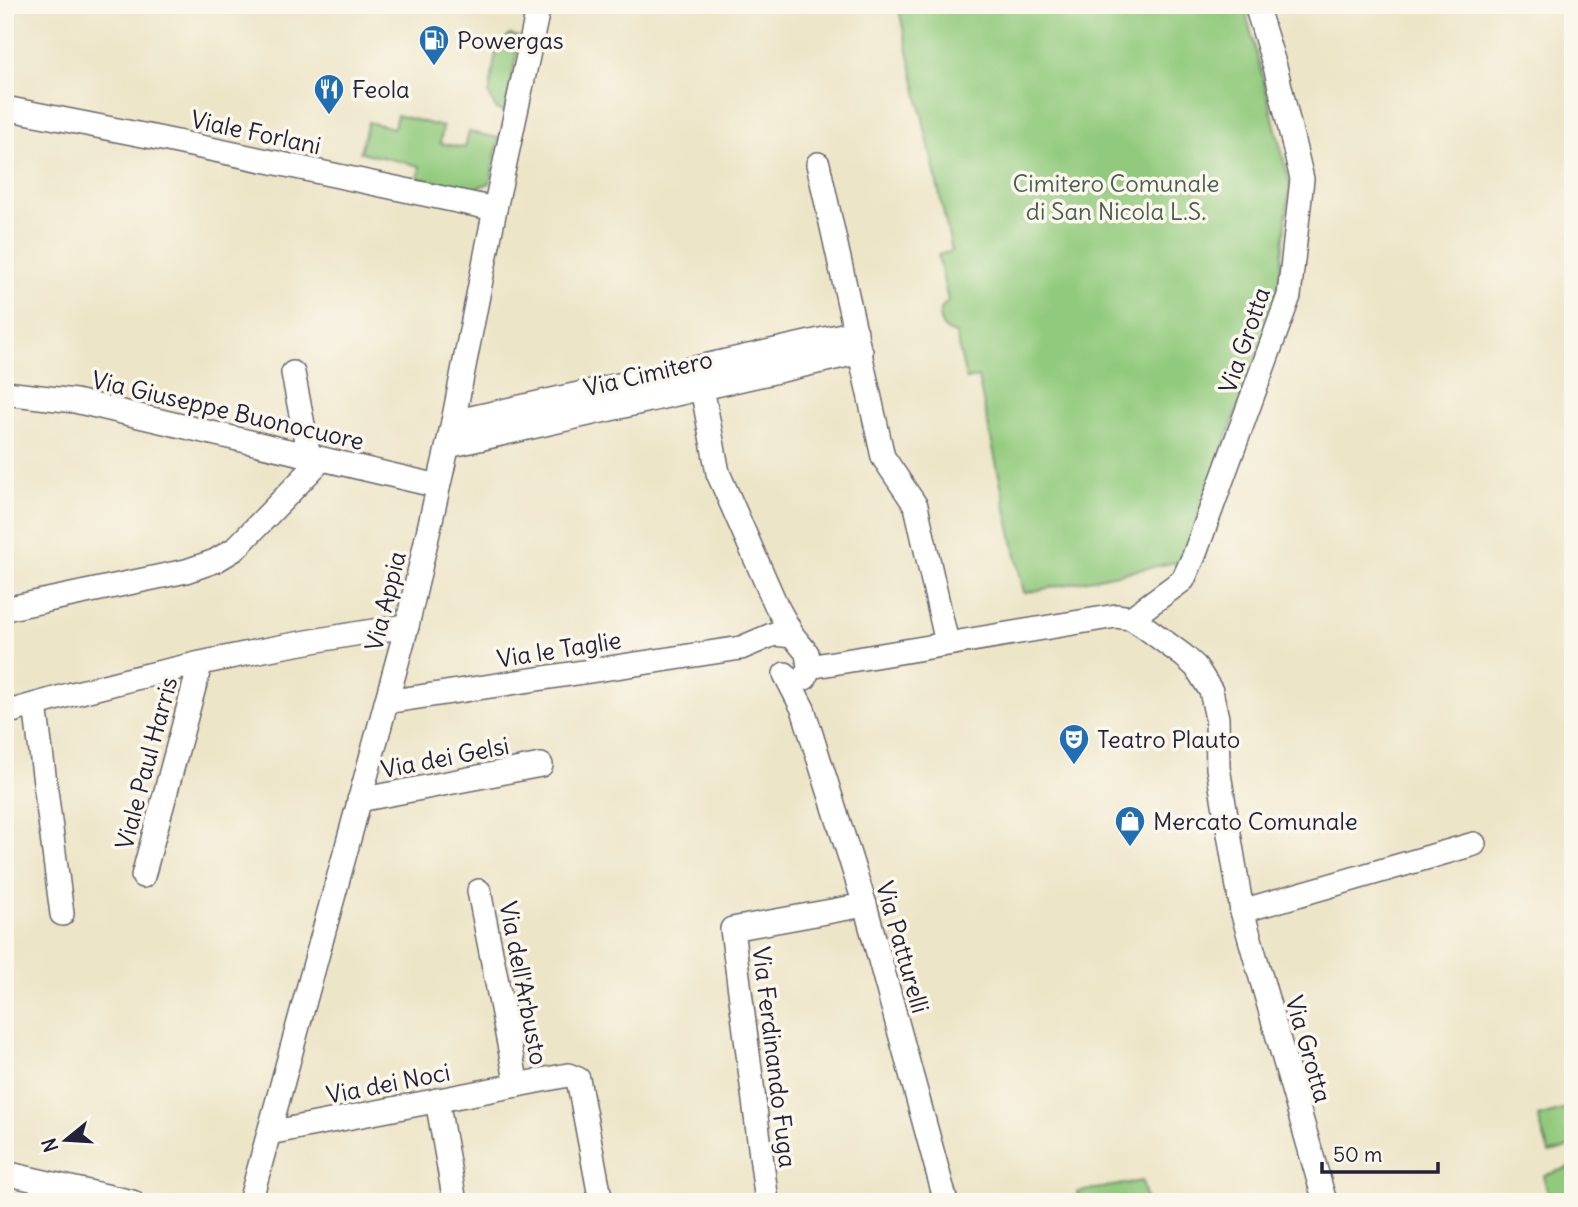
<svg xmlns="http://www.w3.org/2000/svg" width="1578" height="1207" font-family="Delius,sans-serif">
<rect width="100%" height="100%" fill="#fbf7ec"/>
<filter id="ink" filterUnits="userSpaceOnUse"><feTurbulence type="fractalNoise" baseFrequency=".0143" numOctaves="2"/><feDisplacementMap in="SourceGraphic" scale="14" xChannelSelector="R" yChannelSelector="G"/><feConvolveMatrix kernelMatrix="1 2 1 2 8 2 1 2 1" color-interpolation-filters="sRGB"/></filter>
<filter id="wash" filterUnits="userSpaceOnUse"><feTurbulence type="fractalNoise" baseFrequency=".00686" numOctaves="4" result="noise"/><feDisplacementMap in="SourceGraphic" scale="28" xChannelSelector="R" yChannelSelector="G"/><feGaussianBlur stdDeviation="1.57" result="paint"/><feColorMatrix in="noise" values="0 0 0 0 0 0 0 0 0 0 0 0 0 0 0 0 0 1.4 0 .05"/><feComposite in="paint" operator="in"/></filter>
<g filter="url(#wash)">
<rect width="100%" height="100%" fill="#ede5c7"/>
<g fill="#92ca7d" stroke="#5a765c" stroke-width="2">
<path d="M898,5H1244L1290,184L1277,301L1182,561L1024,593L978,377L966,379L956,334C938,330 934,313 948,301L938,255L952,251Z"/>
<path d="M510,35L520,37L505,112L496,109L489,95L497,45Z"/>
<path d="M397,115L443,127L440,143L465,148L469,132L499,138L490,183L473,189L418,178L420,166L360,152L368,122L394,128Z"/>
<path d="M1573,1107V1146L1549,1153L1538,1117Z"/>
<path d="M1573,1166V1202H1551L1543,1176Z"/>
<path d="M1142,1181L1147,1202H1079L1077,1192Z"/>
</g>
</g>
<g filter="url(#ink)">
<g fill="none" stroke-linecap="round" stroke-linejoin="round">
<g stroke="#69666c" stroke-width="26">
<g id="minor">
<path d="M5,108L153,137L495,209"/>
<path d="M818,164L883,457L916,506L947,643"/>
<path d="M293,373L309,456"/>
<path d="M702,388L718,473L776,605L793,636L807,653L809,667L805,678"/>
<path d="M5,393L75,401L438,486"/>
<path d="M453,422L856,332"/>
<path d="M448,446L861,352"/>
<path d="M5,609L186,571L215,561L235,549L322,459"/>
<path d="M1131,618L1183,580L1194,556L1289,296L1302,179L1276,70L1256,5"/>
<path d="M809,667L1116,616L1131,618L1142,625L1184,656L1196,667L1211,691L1217,718L1218,768L1242,911L1325,1202"/>
<path d="M785,674L803,709L865,905L946,1202"/>
<path d="M386,702L741,648L774,634L793,636"/>
<path d="M35,705L62,914"/>
<path d="M5,713C134,675 274,645 407,626"/>
<path d="M359,800L541,765"/>
<path d="M143,876L200,665"/>
<path d="M479,891L517,1085"/>
<path d="M1242,911L1474,844"/>
<path d="M437,1100L455,1202"/>
<path d="M269,1133L568,1075L578,1079L601,1202"/>
<path d="M5,1173L132,1202"/>
<path d="M250,1202L407,626L453,422L495,209L539,5"/>
<path d="M767,1202L732,929L865,905"/>
</g>
</g>
<use href="#minor" stroke="#fff" stroke-width="23"/>
</g>
</g>
<defs>
<g id="fuel-pin" transform="scale(1.575)"><path d="M0 17L-7.5 6A9.5 9.5 0 1 1 7.5 6Z" fill="#1f6fb2" stroke="#fbf7ec"/><path d="M-5.5-6h7V0h2V4h1.3V-2.5L3-4.5l.8-.8L6-3V5H2.5V1h-1V6h-7ZM-4.2-4.7v3.2H.2V-4.7Z" fill="#fff"/></g>
<g id="restaurant-pin" transform="scale(1.575)"><path d="M0 17L-7.5 6A9.5 9.5 0 1 1 7.5 6Z" fill="#1f6fb2" stroke="#fbf7ec"/><path d="M-5-6h1v4h1v-4h1v4h1v-4h1v5L-1.5 .5V6h-2V.5L-5-1ZM5-6V6H3V1.5H1.5Q1.5-4 5-6Z" fill="#fff"/></g>
<g id="theatre-pin" transform="scale(1.575)"><path d="M0 17L-7.5 6A9.5 9.5 0 1 1 7.5 6Z" fill="#1f6fb2" stroke="#fbf7ec"/><path d="M-5-5.5Q0-4 5-5.5V0Q5 5 0 6Q-5 5-5 0ZM-3.3-2.5H-1v1.5H-3.3ZM1-2.5H3.3v1.5H1ZM-2.8 1Q0 5.5 2.8 1Z" fill="#fff"/></g>
<g id="shop-pin" transform="scale(1.575)"><path d="M0 17L-7.5 6A9.5 9.5 0 1 1 7.5 6Z" fill="#1f6fb2" stroke="#fbf7ec"/><path d="M-5-2.5h2.3a2.7 3.5 0 0 1 5.4 0H5L5.5 6h-11ZM-1.5-2.5h3a1.5 2.3 0 0 0-3 0Z" fill="#fff"/></g>
</defs>
<g fill-rule="evenodd">
<use href="#fuel-pin" x="434" y="40"/>
<use href="#restaurant-pin" x="329" y="89"/>
<use href="#theatre-pin" x="1074" y="739"/>
<use href="#shop-pin" x="1130" y="821"/>
</g>
<g text-anchor="middle" dominant-baseline="central" stroke-width="7" stroke-linejoin="round" paint-order="stroke">
<g font-size="24" fill="#22223b" stroke="#fbf7ec" text-anchor="start">
<text x="457" y="40">Powergas</text>
<text x="352" y="89">Feola</text>
<text x="1097" y="739">Teatro Plauto</text>
<text x="1153" y="821">Mercato Comunale</text>
</g>
<g font-size="24" fill="#22223b" stroke="#fbf7ec">
<text transform="translate(256 132) rotate(12)">Viale Forlani</text>
<text transform="translate(1244 340) rotate(-71)">Via Grotta</text>
<text transform="translate(648 373) rotate(-13)">Via Cimitero</text>
<text transform="translate(228 410) rotate(13)">Via Giuseppe Buonocuore</text>
<text transform="translate(385 601) rotate(-76)">Via Appia</text>
<text transform="translate(559 649) rotate(-9)">Via le Taglie</text>
<text transform="translate(445 757) rotate(-11)">Via dei Gelsi</text>
<text transform="translate(146 763) rotate(-75)">Viale Paul Harris</text>
<text transform="translate(903 947) rotate(74)">Via Patturelli</text>
<text transform="translate(524 983) rotate(79)">Via dell'Arbusto</text>
<text transform="translate(1309 1049) rotate(74)">Via Grotta</text>
<text transform="translate(775 1057) rotate(83)">Via Ferdinando Fuga</text>
<text transform="translate(388 1083) rotate(-11)">Via dei Noci</text>
</g>
<g font-size="24" fill="#495d52" stroke="#fbf7ec">
<text x="1116" y="183">Cimitero Comunale<tspan x="1116" dy="28">di San Nicola L.S.</tspan></text>
</g>
</g>
<rect width="1578" height="1207" fill="none" stroke="#fbf7ec" stroke-width="28"/>
<g transform="translate(66 1140) rotate(252)" stroke="#fbf7ec" stroke-width="5" paint-order="stroke">
<path d="M0-5L12 26L0 18L-12 26Z" fill="#22223b"/>
<text y="-10" font-size="19" font-weight="bold" text-anchor="middle" fill="#22223b">N</text>
</g>
<path d="M1322 1162v10h116v-10" fill="none" stroke="#22223b" stroke-width="3.5"/>
<text x="1333" y="1162" font-size="21" fill="#22223b" stroke="#fbf7ec" stroke-width="5" paint-order="stroke">50 m</text>
</svg>
